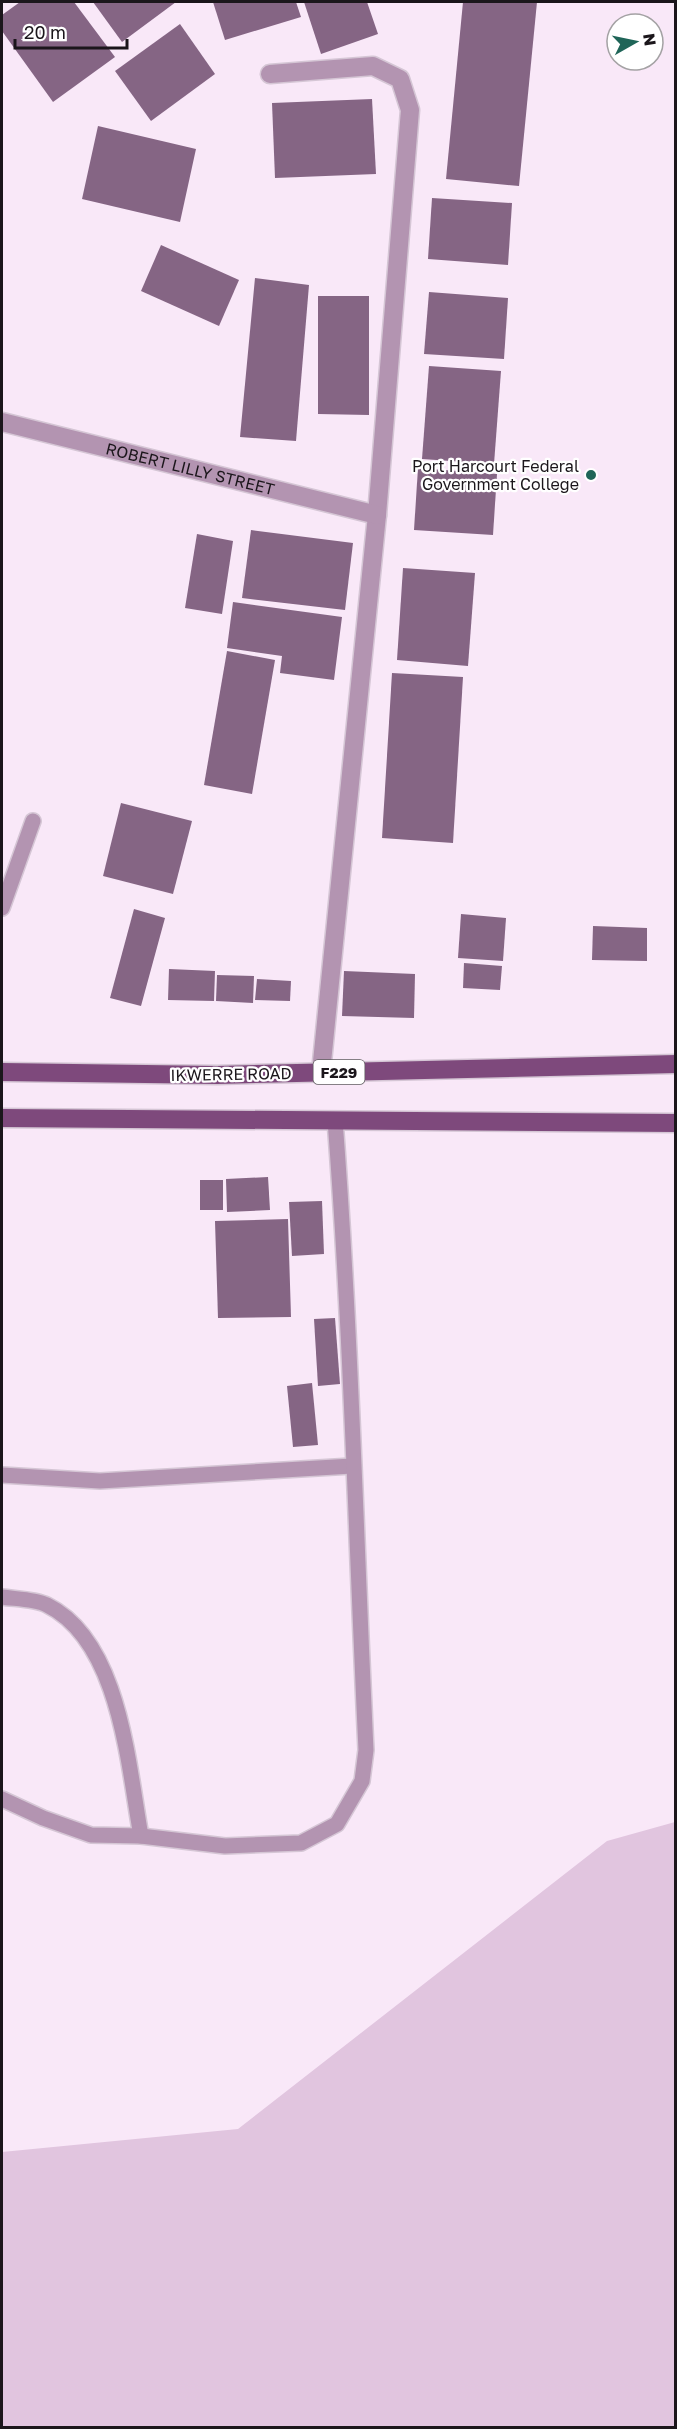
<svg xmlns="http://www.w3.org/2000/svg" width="677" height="2429" font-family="'Golos Text',sans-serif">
<rect width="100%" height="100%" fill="#f9e8f8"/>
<path fill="#e1c5df" d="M675,1822V2427H2V2152L238,2129L607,1841Z"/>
<g fill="#856584">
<path d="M20,2H74L115,57L53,102L2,31V15Z"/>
<path d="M93,2H176L122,42Z"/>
<path d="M213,2H296L301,17L225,40Z"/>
<path d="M304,2H367L378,34L321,54Z"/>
<path d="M463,2H537L519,186L446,179Z"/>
<path d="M180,24L215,74L151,121L115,71Z"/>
<path d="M372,99L376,174L275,178L272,103Z"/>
<path d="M98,126L196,149L180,222L82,199Z"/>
<path d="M432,198L512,203L508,265L428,259Z"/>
<path d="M161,245L239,280L219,326L141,291Z"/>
<path d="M255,278L309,285L296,441L240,437Z"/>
<path d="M429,292L508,298L504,359L424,354Z"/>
<path d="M318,296H369V415L318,414Z"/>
<path d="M429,366L501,371L494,464L422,459Z"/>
<path d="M418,468L497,474L493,535L414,530Z"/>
<path d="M251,530L353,543L345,610L242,598Z"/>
<path d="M197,534L233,541L222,614L185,608Z"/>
<path d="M403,568L475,573L468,666L397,660Z"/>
<path d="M233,602L342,617L334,680L280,673L282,656L227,648Z"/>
<path d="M227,651L275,660L252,794L204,785Z"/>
<path d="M392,673L463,677L453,843L382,838Z"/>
<path d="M121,803L192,821L173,894L103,876Z"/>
<path d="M134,909L165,918L141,1006L110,998Z"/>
<path d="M461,914L506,918L503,961L458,958Z"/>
<path d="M593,926L647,928V961L592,960Z"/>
<path d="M464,963L502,966L500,990L463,988Z"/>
<path d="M169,969L215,971L214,1001L168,1000Z"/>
<path d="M344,971L415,974L414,1018L342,1016Z"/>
<path d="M217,975L254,976L253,1003L216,1001Z"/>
<path d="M257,979L291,981L290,1001L255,1000Z"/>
<path d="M268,1177L270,1210L227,1212L226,1179Z"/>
<rect x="200" y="1180" width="23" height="30"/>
<path d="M322,1201L324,1254L292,1256L289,1202Z"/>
<path d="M288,1219L291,1317L218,1318L215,1221Z"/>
<path d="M335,1318L340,1384L318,1386L314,1319Z"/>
<path d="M312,1383L318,1445L293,1447L287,1386Z"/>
</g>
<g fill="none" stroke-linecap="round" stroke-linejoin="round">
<g stroke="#d5c6d5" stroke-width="18">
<g id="lane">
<path d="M2,908L33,821"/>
<path d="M2,1475L100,1481L352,1466"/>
<path d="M2,1597C15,1599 35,1599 47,1605C120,1641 128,1765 141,1836"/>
<path d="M2,1799L43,1818L91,1835L141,1836L225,1846L301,1843L337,1824L362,1781L366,1750C356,1540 351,1330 335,1120"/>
</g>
</g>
<g stroke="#d5c6d5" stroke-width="21">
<g id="street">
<path d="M270,74L373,66L400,79L410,110L377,515L321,1072"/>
<path id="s1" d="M2,422L377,515"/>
</g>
</g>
<g stroke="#d5c6d5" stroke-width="21">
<g id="primary">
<path d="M2,1072L217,1075L676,1064"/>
<path d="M2,1118L676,1123"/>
</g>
</g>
<use href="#lane" stroke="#b394b1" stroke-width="15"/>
<use href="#street" stroke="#b394b1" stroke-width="18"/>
<use href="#primary" stroke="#7e497c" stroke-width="18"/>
</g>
<circle fill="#1f6558" stroke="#fff" stroke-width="2" cx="591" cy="475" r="6"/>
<g text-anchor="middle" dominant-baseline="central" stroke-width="4.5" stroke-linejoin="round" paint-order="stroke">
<rect fill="#fff" stroke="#5f5c5f" stroke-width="1.5" x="313.5" y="1060" width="51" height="24" rx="4.5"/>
<g font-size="15" font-weight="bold" fill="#1b161b">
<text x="339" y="1072">F229</text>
</g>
<g font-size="16" fill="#1b161b" stroke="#fff" text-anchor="end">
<text x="579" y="466">Port Harcourt Federal<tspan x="579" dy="18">Government College</tspan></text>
</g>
<g font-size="16" fill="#1b161b" stroke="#fff">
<text stroke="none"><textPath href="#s1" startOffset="194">ROBERT LILLY STREET</textPath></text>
<text transform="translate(231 1074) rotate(-1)">IKWERRE ROAD</text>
</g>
</g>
<rect width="677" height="2429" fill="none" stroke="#1b161b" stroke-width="6"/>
<g transform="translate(635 42) rotate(81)"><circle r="28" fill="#ffffff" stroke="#a4a2a4" stroke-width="1.5"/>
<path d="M0-4.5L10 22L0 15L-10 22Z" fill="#1f6558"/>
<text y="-9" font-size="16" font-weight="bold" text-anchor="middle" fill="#1b161b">N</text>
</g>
<path d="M15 39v9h112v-9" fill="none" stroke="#1b161b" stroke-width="3"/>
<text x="24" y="39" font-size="18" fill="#1b161b" stroke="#ffffff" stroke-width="4.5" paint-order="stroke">20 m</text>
</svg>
